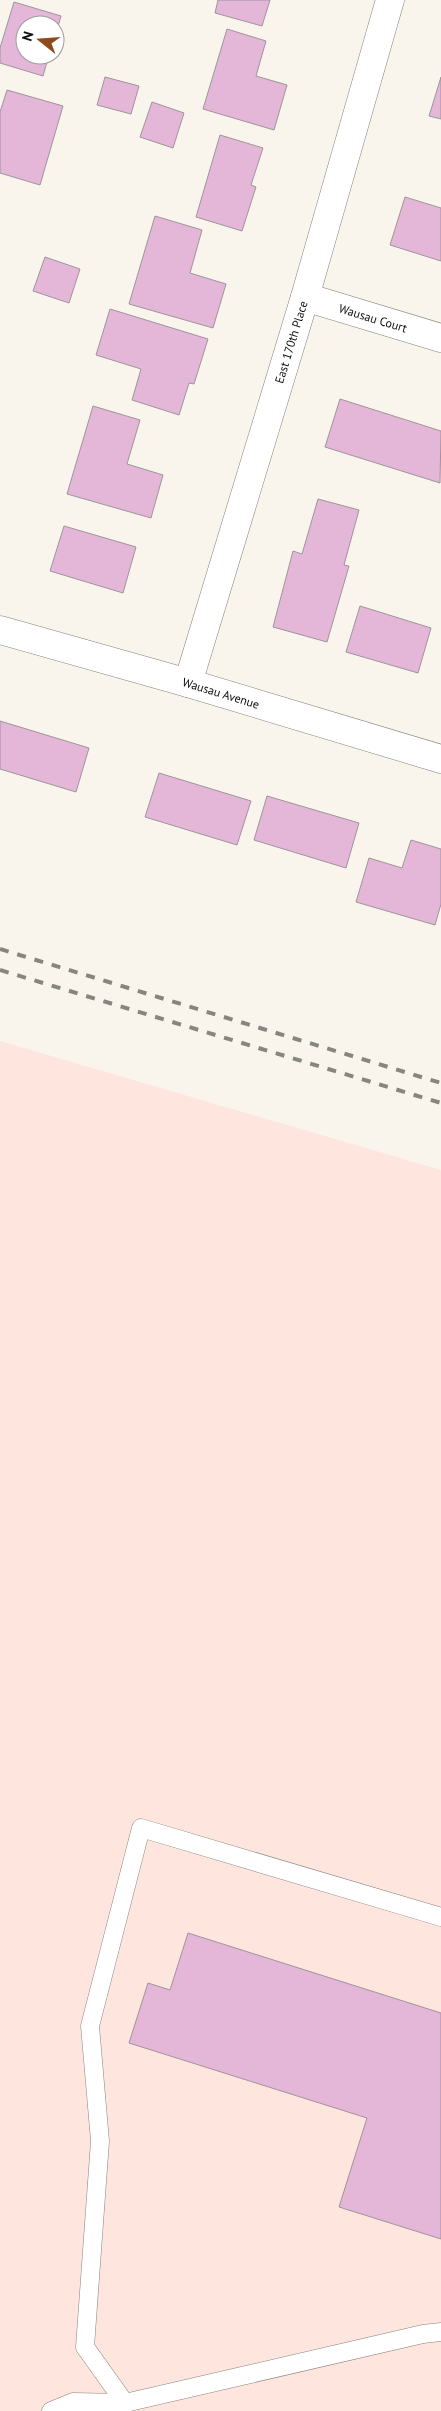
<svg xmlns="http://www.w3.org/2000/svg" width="441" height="2411" font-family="'PT Sans',sans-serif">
<rect width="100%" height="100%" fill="#f9f5ec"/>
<path fill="#fee5de" d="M0,1041L441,1170V2411H0Z"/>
<g fill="#e4b6d7" stroke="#9d959b">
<path d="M218,0H270L262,26L215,13Z"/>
<path d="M14,2L61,16L55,37V25H25V55H49L43,76L0,63V48Z"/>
<path d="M227,29L266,41L256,76L287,85L274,130L203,109Z"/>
<path d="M105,77L139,86L131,114L97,105Z"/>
<path d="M441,77V119L429,116Z"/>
<path d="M7,90L63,106L40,185L0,173V112Z"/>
<path d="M152,102L184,113L173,148L140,137Z"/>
<path d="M220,135L263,148L251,185L256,187L242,231L196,217Z"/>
<path d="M405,197L441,208V261L390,245Z"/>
<path d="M155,216L202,230L190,273L226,284L213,328L129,304Z"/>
<path d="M45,257L80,269L69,303L33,291Z"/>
<path d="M110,309L208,339L194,384L189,383L179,415L132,400L141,369L96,355Z"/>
<path d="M340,399L441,431L440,483L325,447Z"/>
<path d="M93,406L140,420L127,464L163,475L151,518L67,494Z"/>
<path d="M318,499L359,510L344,565L349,566L327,642L273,627L293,551L302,554Z"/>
<path d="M64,526L136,547L123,593L50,571Z"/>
<path d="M360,606L431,628L418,673L346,652Z"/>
<path d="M0,721L89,748L76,792L0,769Z"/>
<path d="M159,773L251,801L237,845L145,817Z"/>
<path d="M267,796L359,823L346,868L254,840Z"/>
<path d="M411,840L441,849V904L435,925L356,902L369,858L402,868Z"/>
<path d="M188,1933L441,2013V2239L339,2207L367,2118L129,2043L148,1983L170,1990Z"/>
</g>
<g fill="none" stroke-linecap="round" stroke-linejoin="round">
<g stroke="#87837b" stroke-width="19">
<g id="service">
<path d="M441,1917L141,1828L90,2026L100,2141L85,2347L125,2403L423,2334L441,2332"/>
<path d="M51,2411L73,2402L125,2403L121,2411"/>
</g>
</g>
<g stroke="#87837b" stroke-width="29">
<g id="minor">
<path d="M305,297L441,338"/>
<path d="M0,630L188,683L441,759"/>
<path d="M188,683L305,297L390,0"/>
</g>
</g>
<use href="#service" stroke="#fff" stroke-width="18"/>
<use href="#minor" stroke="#fff" stroke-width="28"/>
<g stroke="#87857f" stroke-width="4" stroke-dasharray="9 9" stroke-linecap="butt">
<path d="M0,949L441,1083"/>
<path d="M0,970L441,1103"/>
</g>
</g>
<g text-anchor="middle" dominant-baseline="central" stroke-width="5" stroke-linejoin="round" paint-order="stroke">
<g font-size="12" fill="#0e0d0a" stroke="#fff">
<text transform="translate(373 318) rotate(17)">Wausau Court</text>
<text transform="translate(291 342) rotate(-73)">East 170th Place</text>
<text transform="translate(221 693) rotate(17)">Wausau Avenue</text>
</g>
</g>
<g transform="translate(40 40) rotate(287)"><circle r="24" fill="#ffffff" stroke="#9f9e9d"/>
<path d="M0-4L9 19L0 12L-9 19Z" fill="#8e4a1e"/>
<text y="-8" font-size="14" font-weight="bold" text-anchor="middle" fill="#0e0d0a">N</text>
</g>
</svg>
